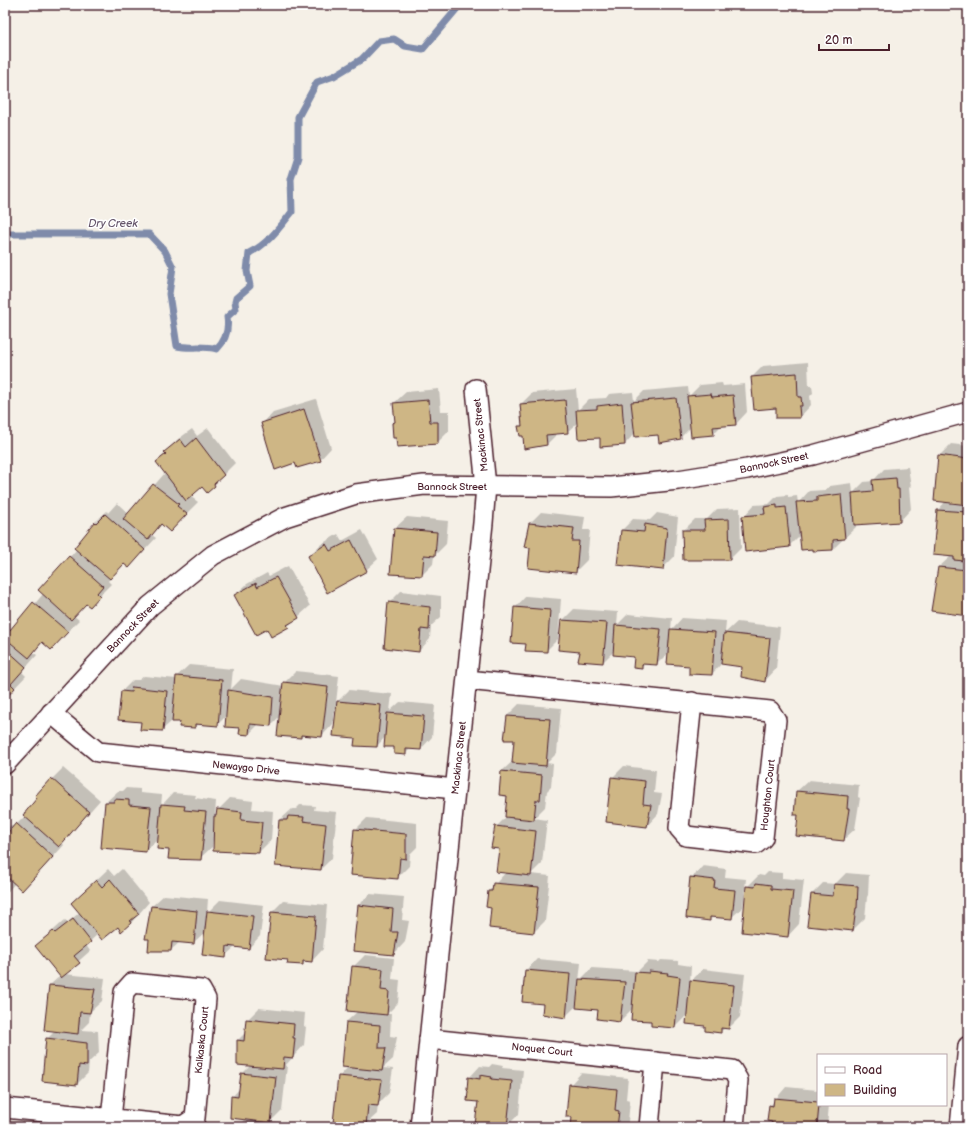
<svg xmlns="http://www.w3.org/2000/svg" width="973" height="1132" font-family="'Balsamiq Sans',sans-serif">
<rect width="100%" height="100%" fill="#f5f0e7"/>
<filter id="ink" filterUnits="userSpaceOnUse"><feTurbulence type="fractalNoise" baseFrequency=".025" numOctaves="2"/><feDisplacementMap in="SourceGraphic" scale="8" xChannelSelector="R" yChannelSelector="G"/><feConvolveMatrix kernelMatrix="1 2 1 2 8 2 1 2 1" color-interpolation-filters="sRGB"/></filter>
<g filter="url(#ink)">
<g fill="#0003">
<path d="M808,362L809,386H812L813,393L810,396L811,405L800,417L777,407L752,377L763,366Z"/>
<path d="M722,383L723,386L745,384L747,412L736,424L722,425L713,434L691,427L680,438L660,442L659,434L635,433L625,444L601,437L578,422L567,432L558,433L547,444L524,435L520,427L522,424L521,404L532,393L576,389L578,410L589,399L606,398L609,394L633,392L634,401L644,391L688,387L689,396L700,385Z"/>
<path d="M439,389L441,411H449V431L437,443L393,423L396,421L394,403L406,392Z"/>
<path d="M316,399L331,448L320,460L296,462L262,424L273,412Z"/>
<path d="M208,428L235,463L207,491L202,486L190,496L198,502L170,530L162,524L152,535L156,538L140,555L125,563L108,581L111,584L101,594L90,606L87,603L74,616L79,620L62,637L43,642L33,652L37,655L22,672L26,676L6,697L5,640L43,594L39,590L77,549L95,522L107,511L108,513L117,503L129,514L165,473L157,462L177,440L192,429L197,436Z"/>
<path d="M951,444L968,446V615L932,610L939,567L951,556L934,554L938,510L946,501L939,456Z"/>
<path d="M908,467L911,486L909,488L911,509L900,521L856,524V527L833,549L800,535L789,546L743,517L754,505L769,504L777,496L788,495V497L797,496L798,503L809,491L825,490L830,486L852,483L853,493L864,482L873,481L884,469Z"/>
<path d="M740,508L741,548L730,559L683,531L695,519H707L717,509Z"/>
<path d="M541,512L585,517L583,530H590L587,560L575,572L529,524Z"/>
<path d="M657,513L678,517L674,557L662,569L622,530L633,519L650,520Z"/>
<path d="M407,517L448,521L446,544L434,556L433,564L422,575L395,528Z"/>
<path d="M362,530L378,559L366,570L309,556L320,545L338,534L342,541Z"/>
<path d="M288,566L310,606L288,626L267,628L235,595L247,584L267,573L269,576Z"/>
<path d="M401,591L441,596V617L431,626L430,639L419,651L389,603Z"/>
<path d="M526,596L561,599L558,639L546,651L527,643L515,608Z"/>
<path d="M574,609L618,612L617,625L628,614L672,618L671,630L682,618L726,621L725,633L737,622L780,627L776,669L765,681L743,666L722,663L712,674L691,665L669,652L657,664L646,663L641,668L635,656L614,651L603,662L581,651L562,621Z"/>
<path d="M189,665L233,669L231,689L241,679L284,686V683L296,671L339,676L336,703L349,690L392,694L390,711L400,702L435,705L432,737L421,749L411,748L405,754L395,746L386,736L377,746L356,737L337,709H335L333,724L322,736L304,734L301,737L278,735L281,715L271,725L259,724L249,734L227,715L217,725L199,723L195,727L181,722L172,721L162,730L142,722L122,691L133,680H139L144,676L177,679V676Z"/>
<path d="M519,704L561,708L557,753L547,763L553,764L551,787L547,791L545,807L534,818L547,820L542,863L531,874L550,876L545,921L534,932L492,907L489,891L506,872L496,827L506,817L508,795L502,771L514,760L516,740L505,739L507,716Z"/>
<path d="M624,766L656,770L654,793L662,794L658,814L647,826L612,778Z"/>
<path d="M63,768L100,800L62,843L64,845L34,878L15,883L5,895V831L11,825L14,827L25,816L52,779Z"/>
<path d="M809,780L859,785L858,797L860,798L855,829L843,840L799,814H795L797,791Z"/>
<path d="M126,788L140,789V793L162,795L161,806L173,793L196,795L195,798L216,801L215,816L218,810L230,798L253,801L252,809L273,811L271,840L259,852L213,840L212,847L200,858L170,849L159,838L146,851L106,802L118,791H123Z"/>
<path d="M300,805L315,806L314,810L337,812L332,858L321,869L280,820L292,809H296Z"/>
<path d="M367,818L417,823V847L410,854L409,866L397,878L355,830Z"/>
<path d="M703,866L726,869L725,877L746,879L743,907L731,918L713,916L709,920L691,878Z"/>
<path d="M108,869L114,876L122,869L149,902L131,923L118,925L98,934L86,945L90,951L64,974L105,978L102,1001L90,1012L89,1022L81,1030L98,1031L99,1053L89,1062L88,1073L77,1084L47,1039L55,1031L50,985L60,976L36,946L65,920L68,922L80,912L72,903Z"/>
<path d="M768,872L782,873V878L804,880L799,924L788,936L747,887L759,875L764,876Z"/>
<path d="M846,873L869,875L868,895L867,897L865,918L853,930L812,894L823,883L835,884Z"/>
<path d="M370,894L404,897L402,920L409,921L405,942L394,954L358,906Z"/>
<path d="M164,895L208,899L207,913L220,900L264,905L260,936L249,948L236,946L225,956L206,931L193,943L180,942L171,950L152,906Z"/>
<path d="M283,901L327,905L323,949L312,961L306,960L303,964L289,959L272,912Z"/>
<path d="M365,955L394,958L392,979L400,980L398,1003L387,1014H391L390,1036L397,1037L393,1059L383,1068L393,1069L389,1093L378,1104L377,1114L367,1123L385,1125L384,1127H334L338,1123L339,1077L348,1067L346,1022L358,1011L353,967Z"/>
<path d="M537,959L581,963L579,981L592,968L636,971L635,974L648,961L659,962L661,960L678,961V964L691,966L690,982L703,969L745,974L740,1017L729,1028H725L720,1032L688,1014L675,1027L652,1021L633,1008L620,1021L599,1010L578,1004L565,1017L545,1003L526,970Z"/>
<path d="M259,1008L305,1013L304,1026L306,1027L304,1045L285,1066H287L282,1110L271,1121L279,1122L278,1127H237L245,1119L232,1097L240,1088L242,1074L251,1065L238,1040L246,1032L247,1020Z"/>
<path d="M492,1064L503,1066L502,1068L523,1070L519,1114L509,1124H516V1127H471L477,1121L479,1101L469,1078L480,1066L489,1067Z"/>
<path d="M581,1073L628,1078L626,1099L630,1100L628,1122L623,1127H572L573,1116L570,1085Z"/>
<path d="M786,1087L818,1090V1105H829L827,1127H772L770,1106Z"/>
</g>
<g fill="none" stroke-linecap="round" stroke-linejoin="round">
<path stroke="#7f8baa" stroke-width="7" d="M5,234H149L165,251L173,267L169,294L177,346C191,349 201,345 217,349C225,341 229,330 227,317L236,309L235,302L236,298L250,286L247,271L249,253C267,245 280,227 292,212L291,179L298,157V117L317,82L334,76L362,59L379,41L394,39L405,46L423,49L460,5"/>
</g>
<g fill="#ceb685" stroke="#4a1f2b">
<path d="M797,373L798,397H801L802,406H799L800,418H776V408L754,410L751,377Z"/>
<path d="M711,394L712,397L733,395L736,425L713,427L714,435L691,437L687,396Z"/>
<path d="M676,398L681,439L659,443L658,435L635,437L631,402Z"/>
<path d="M428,400L430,422H438V444L397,447L396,438H393L392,423L395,422L393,403Z"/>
<path d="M565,400L568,433L546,435L547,445L524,449L523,436H520L518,426H522L520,404Z"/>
<path d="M622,403L625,445L600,447V438L578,439L576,410L597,409V406Z"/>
<path d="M304,409L321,461L297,468L295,463L275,470L261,423Z"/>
<path d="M196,438L224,475L214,484L215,486L207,493L202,487L186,501L156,462L166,454L164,452L180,439L186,447Z"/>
<path d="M938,455L968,459V505L934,501Z"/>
<path d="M896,478L897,489H899L900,522L854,525L852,493L873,491L872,480Z"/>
<path d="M153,484L179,504L177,506L187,514L170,532L161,524L148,540L123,519Z"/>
<path d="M841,494L845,539L833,540V550L813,551V549L801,550L796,502L817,501V497Z"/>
<path d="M777,505V508L786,507L790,547L745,552L742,516L765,514L764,507Z"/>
<path d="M937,510L968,512V558H965L964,561L954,560V557L933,555Z"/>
<path d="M105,514L145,550L129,568L124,564L110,579L74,548L95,522L96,523Z"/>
<path d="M729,519L730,560H683L682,530H705L704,520Z"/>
<path d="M529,523L574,528L572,541H579L576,573L528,568L530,548L524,547Z"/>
<path d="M645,524L667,528L663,570L617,565L621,530L644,532Z"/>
<path d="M394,528L437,532L435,556L424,555L422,576L390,574Z"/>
<path d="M351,540L367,571L327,593L308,556L326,544L330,551Z"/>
<path d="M69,556L103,586L97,593L100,596L90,607L86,604L71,620L38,590Z"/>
<path d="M938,567L967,570L964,591H968V616L931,611Z"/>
<path d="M276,577L299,618L287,625L289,627L271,637L267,629L256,635L234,595L256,583L257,587Z"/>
<path d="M33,602L68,632L51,650L42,642L29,658L5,638V636Z"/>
<path d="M388,602L430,607L429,630L421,629L419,652L384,648Z"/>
<path d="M514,607L550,610L547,652L525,651L526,644L511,643Z"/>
<path d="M561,620L607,623L603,663L578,661L580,652L558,650Z"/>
<path d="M615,625L661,629L657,665L642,664V669L633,668L634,657L613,655Z"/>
<path d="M670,629L715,632L712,675L689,674V666L667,664Z"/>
<path d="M724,633L770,638L765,682L741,677L742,667L721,664Z"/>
<path d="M5,648L26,667L11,684L15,688L6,698Z"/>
<path d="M176,676L222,680L218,726L195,724V728L179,727L180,722H172Z"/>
<path d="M283,682L328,687L322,737L301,735V738L277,736Z"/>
<path d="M132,687L167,691L163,731L140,730L141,722L118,720L121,691L131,692Z"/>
<path d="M228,690L273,697L271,726L250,724L249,735L239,734L240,728L225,727Z"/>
<path d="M337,701L381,705L377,747L354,746L355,738L333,736Z"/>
<path d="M387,713L424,716L421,750L406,749V755L394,754V747H384Z"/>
<path d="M507,716L550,719L546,766L512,763L514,740H504Z"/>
<path d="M501,771L542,775L540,800H536L534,820L505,817L507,796L499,795Z"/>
<path d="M611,777L645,781L643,804L651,805L647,827L606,822Z"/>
<path d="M51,778L89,812L59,847L23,815L37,798L35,796Z"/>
<path d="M796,791L848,796L847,809H849L844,841L796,836L798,815H794Z"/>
<path d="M114,799L129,800V805L151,807L146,852L101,848L105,802H114Z"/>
<path d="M161,804L185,806L184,810L206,812L201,860L168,859L169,850L157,849Z"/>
<path d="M217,809L242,812L241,820L262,822L259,853L213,851L214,816H216Z"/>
<path d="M288,816L304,817L303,821L326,824L321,870L275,866L279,820H287Z"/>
<path d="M16,823L53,857L22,891L5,875V836Z"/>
<path d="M495,826L536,831L531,876L496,872L499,849L491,848Z"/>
<path d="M354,829L406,834V859L400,858L398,879L350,875Z"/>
<path d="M690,877L715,880L714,888L735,890L732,919L710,917V921L686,918Z"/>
<path d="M110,879L139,914L130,921L131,923L121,932L118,927L102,940L71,903L96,880L102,887Z"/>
<path d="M493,883L539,887L534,933L489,928L491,908L486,907L488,891H492Z"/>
<path d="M756,883L771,885V889L793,891L788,937L742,932L746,886L755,887Z"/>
<path d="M834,884L858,886L857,908H856L853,931L807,926L811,894L833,896Z"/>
<path d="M358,905L393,909L391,932H398L394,955L353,951Z"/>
<path d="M151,906L197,911L194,944L172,942L171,951H148L149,939H145Z"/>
<path d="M207,911L253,916L249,949L227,946L226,958L202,955Z"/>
<path d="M271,912L316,916L312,962L303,961V965L287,964L288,960L266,958Z"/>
<path d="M73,919L91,942L74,956L80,963L61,978L35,946L53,931L55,933Z"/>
<path d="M352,966L383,969L381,990L389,991L387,1015L347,1011Z"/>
<path d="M525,970L570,974L566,1018L542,1014L543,1004L522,1002Z"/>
<path d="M649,971L668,973L667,975L680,977L675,1028L651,1026V1021L631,1020L635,972L649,973Z"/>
<path d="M579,979L625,982L620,1022L597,1019L598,1010L576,1008Z"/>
<path d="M690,980L734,985L729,1029L721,1028V1033L705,1031V1026L686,1024Z"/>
<path d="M49,985L95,989L90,1013L80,1012L78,1034L44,1030Z"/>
<path d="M246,1019L294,1024L293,1038H295L293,1058L284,1057L283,1069L237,1065V1040L244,1041Z"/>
<path d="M346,1022L380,1025L379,1048H386L382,1071L342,1067Z"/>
<path d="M46,1038L87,1043V1066L79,1065L77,1085L42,1081Z"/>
<path d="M241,1073L276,1077L271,1123L230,1118L231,1096L238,1097Z"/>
<path d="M480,1075L492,1077L491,1079L512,1081L507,1127L475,1124L478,1102L467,1101L468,1091L467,1090L468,1077L480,1079Z"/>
<path d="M338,1076L382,1080L378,1106L368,1105L366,1126L333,1123Z"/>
<path d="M569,1084L617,1089L615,1110L619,1111L617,1127H571L572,1117H566Z"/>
<path d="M774,1098L818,1102L819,1105L817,1127H771L772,1122L767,1121L769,1105L773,1106Z"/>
</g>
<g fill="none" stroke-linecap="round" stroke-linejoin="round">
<g stroke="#4a1f2b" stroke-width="22">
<g id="street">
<path d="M467,680L770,711L776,720L763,838L756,844L686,836L679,828L692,702"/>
<path d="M51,713L98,752L455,789"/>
<path d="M5,764L150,606L213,555L285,517L356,494L424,485L611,487L678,480L747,469L813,455L968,412"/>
<path d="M429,1039L732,1070L738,1080L734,1127"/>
<path d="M5,1108L183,1126L195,1118L206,999L201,990L132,983L124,992L111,1119"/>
<path d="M420,1127L483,523L486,486L476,389"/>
<path d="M649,1127L655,1062"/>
<path d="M960,1127L968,1046"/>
</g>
</g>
<use href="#street" stroke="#fff" stroke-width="19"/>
</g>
</g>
<g text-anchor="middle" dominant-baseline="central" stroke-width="3" stroke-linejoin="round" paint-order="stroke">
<g font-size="10" fill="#4a1f2b" stroke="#fff">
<text transform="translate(481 435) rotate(-96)">Mackinac Street</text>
<text transform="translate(774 463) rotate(-12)">Bannock Street</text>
<text x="452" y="487">Bannock Street</text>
<text transform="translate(133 626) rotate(-46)">Bannock Street</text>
<text transform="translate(459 758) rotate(-84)">Mackinac Street</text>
<text transform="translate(246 768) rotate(6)">Newaygo Drive</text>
<text transform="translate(768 795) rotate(-84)">Houghton Court</text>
<text transform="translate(202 1040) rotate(-84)">Kalkaska Court</text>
<text transform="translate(542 1050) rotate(6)">Noquet Court</text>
</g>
<g font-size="11" font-style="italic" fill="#65556b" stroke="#fff">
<text x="113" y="223">Dry Creek</text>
</g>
</g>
<rect width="973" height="1132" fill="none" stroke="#fff" stroke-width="20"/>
<rect x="10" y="10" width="953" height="1112" fill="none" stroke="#4a1f2b" stroke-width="1.5" filter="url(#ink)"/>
<rect x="817" y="1054" width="130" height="52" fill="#ffffff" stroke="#b7a5aa"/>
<rect x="825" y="1067" width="20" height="6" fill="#ffffff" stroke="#b7a5aa"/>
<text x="853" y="1074" font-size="12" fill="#4a1f2b">Road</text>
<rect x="825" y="1084" width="20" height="12" fill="#ceb685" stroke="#b7a5aa"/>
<text x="853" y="1094" font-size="12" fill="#4a1f2b">Building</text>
<path d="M819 44v6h70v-6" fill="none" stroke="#4a1f2b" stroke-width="2"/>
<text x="825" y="44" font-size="12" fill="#4a1f2b" stroke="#ffffff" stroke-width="3" paint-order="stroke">20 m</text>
</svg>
